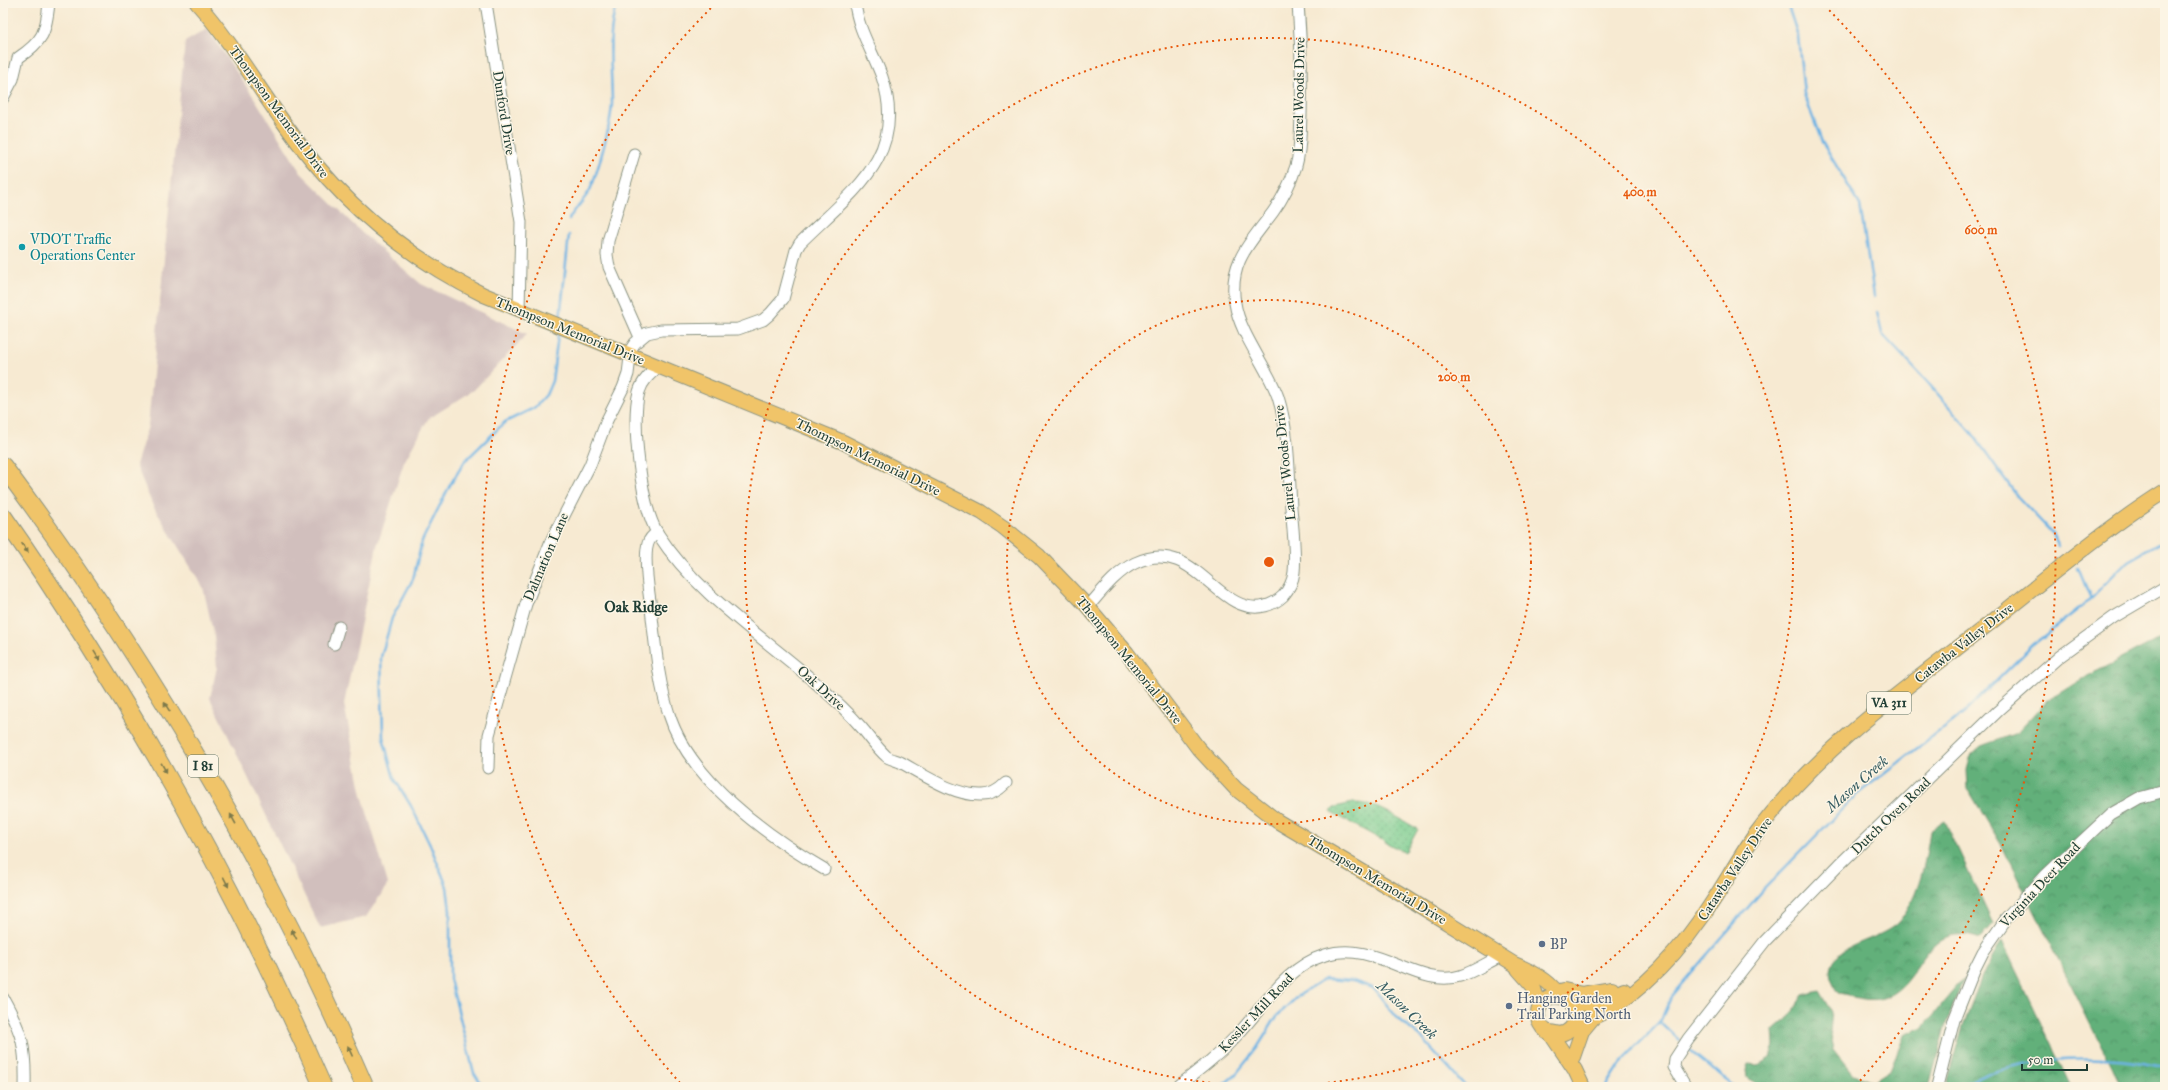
<svg xmlns="http://www.w3.org/2000/svg" width="2168" height="1090" font-family="'IM FELL Great Primer',serif">
<defs>
<pattern id="grass-dots" width="8" height="8" patternUnits="userSpaceOnUse"><rect width="8" height="8" fill="#79cc8f"/><path d="M2 2h.1M6 6h.1" fill="none" stroke="#63a776" stroke-width="1.8" stroke-linecap="round"/></pattern>
<pattern id="forest-crowns" width="20" height="18" patternUnits="userSpaceOnUse"><rect width="20" height="18" fill="#62b07a"/><path d="M2 6a3 3 0 1 1 6 0M12 15a3 3 0 1 1 6 0" fill="none" stroke="#509065"/></pattern>
</defs>
<rect width="100%" height="100%" fill="#fcf5e5"/>
<filter id="ink" filterUnits="userSpaceOnUse"><feTurbulence type="fractalNoise" baseFrequency=".025" numOctaves="2"/><feDisplacementMap in="SourceGraphic" scale="8" xChannelSelector="R" yChannelSelector="G"/><feConvolveMatrix kernelMatrix="1 2 1 2 8 2 1 2 1" color-interpolation-filters="sRGB"/></filter>
<filter id="wash" filterUnits="userSpaceOnUse"><feTurbulence type="fractalNoise" baseFrequency=".012" numOctaves="4" result="noise"/><feDisplacementMap in="SourceGraphic" scale="16" xChannelSelector="R" yChannelSelector="G"/><feGaussianBlur stdDeviation="0.9" result="paint"/><feColorMatrix in="noise" values="0 0 0 0 0 0 0 0 0 0 0 0 0 0 0 0 0 1.4 0 .05"/><feComposite in="paint" operator="in"/></filter>
<g filter="url(#wash)">
<rect width="100%" height="100%" fill="#f7ead2"/>
<path fill="#d1bfbd" d="M207,29L255,99L301,173L362,233L421,284L527,334L474,390L428,419L404,462L377,546L344,704L362,795L388,884L366,917L320,928L210,698L217,667L214,636L203,587L153,506L136,465L148,426L185,42Z"/>
<path fill="url(#grass-dots)" stroke="#4c8462" d="M1353,803C1376,802 1398,818 1418,829L1405,853L1331,812L1335,807Z"/>
<g fill="url(#forest-crowns)" stroke="#407657">
<path d="M2165,636V1087H2122L2002,846L1968,789L1967,770L1971,755L1981,746L2017,733L2047,701L2082,679Z"/>
<path d="M1945,821L1993,924L1980,939C1923,917 1923,985 1883,998C1870,1002 1853,997 1840,994C1803,944 1880,946 1900,920C1920,894 1925,863 1930,831Z"/>
<path d="M2002,941L2071,1087H1945L1963,1026L1982,976Z"/>
<path d="M1964,978L1945,1027L1929,1087H1763L1747,1078L1746,1070L1748,1064L1758,1065L1770,1058L1774,1045L1773,1031L1788,1018L1803,995L1819,991L1832,1013L1830,1030L1834,1050L1854,1075L1873,1082L1890,1071L1904,1036L1922,1028Z"/>
</g>
<g fill="none" stroke-linecap="round" stroke-linejoin="round">
<g stroke="#6db3e4" stroke-width="2.5">
<path d="M1787,3L1798,36L1804,94L1822,142L1860,205L1874,296"/>
<path d="M569,220L570,217C576,208 585,199 590,190C598,172 611,123 612,104C612,70 606,35 617,3"/>
<path d="M1877,312L1882,334L1928,383L1972,433L2017,496L2053,534L2058,546"/>
<path d="M560,319L569,235"/>
<path d="M2078,568L2091,599"/>
<path d="M1660,1022L1679,1040"/>
<path d="M1689,1050L1732,1085L1737,1087"/>
<path d="M483,1087L474,1073L450,979V911L447,887L431,847L411,806L394,778L383,737L381,657L392,618L413,579L422,541L450,485L465,461L505,422L534,408L546,395L552,381L558,335"/>
<path d="M1221,1087L1236,1074L1257,1048L1277,1016L1298,996L1325,979L1353,981L1373,988L1399,1020L1422,1038L1466,1087"/>
<path d="M1606,1087L1624,1059L1660,1022L1672,995L1764,889L1855,796L1967,710L2034,644L2091,599L2128,561L2165,540"/>
<path d="M1958,1087C1971,1081 1984,1074 1998,1070C2052,1055 2110,1056 2165,1067"/>
</g>
</g>
</g>
<g filter="url(#ink)">
<g fill="none" stroke-linecap="round" stroke-linejoin="round">
<g stroke="#8b9483" stroke-width="13">
<g id="minor">
<path d="M486,3L521,222L519,310"/>
<path d="M3,98L13,79L18,58C43,41 46,33 49,3"/>
<path d="M634,154L608,241L607,255L609,267L640,337"/>
<path d="M658,367C650,374 642,381 639,392C631,422 641,507 658,534C698,596 764,637 818,685C833,698 848,712 861,727C869,736 877,748 886,756C889,759 896,760 900,762C924,775 954,796 982,795C992,795 999,790 1006,783"/>
<path d="M657,532C654,535 651,537 649,541C643,552 648,587 650,601C655,638 657,678 669,714C689,779 767,836 824,869"/>
<path d="M1088,607C1101,592 1116,572 1135,563C1195,534 1217,618 1265,606C1272,604 1278,601 1283,596C1289,589 1293,581 1294,572C1296,552 1293,529 1291,508C1289,472 1289,432 1278,397C1267,366 1240,335 1235,303C1228,262 1251,242 1273,212C1283,198 1291,182 1296,166C1301,150 1300,132 1301,115C1302,77 1301,40 1298,3"/>
<path d="M334,644L339,627"/>
<path d="M488,768L489,735L526,604L551,541L590,465L607,420L623,388L628,374L631,349L635,343L647,333L661,330L738,329L763,320L770,314L783,299L796,250L800,243C850,193 909,157 882,77C873,52 858,30 855,3"/>
<path d="M3,998C23,1034 26,1047 25,1087"/>
<path d="M1177,1087C1199,1070 1220,1054 1239,1033C1265,1005 1286,967 1325,955C1376,939 1417,989 1460,976C1474,972 1488,962 1501,956"/>
<path d="M1686,1087L1674,1067L1675,1059L1688,1039L1765,941L1840,864L1998,711L2059,657L2114,617L2165,587"/>
<path d="M1937,1087L1954,1020L1974,970L1983,952L2006,919L2046,875L2111,814L2139,798L2165,791"/>
</g>
</g>
<g stroke="#8b9483" stroke-width="16">
<g id="major">
<path d="M197,3C230,40 255,83 284,123C336,198 402,255 484,295L843,442L981,512L1003,527L1039,556L1088,607L1127,653L1198,748L1236,789L1277,821L1407,898L1514,964C1529,970 1551,980 1559,996"/>
<path d="M1518,969L1533,986L1540,1006"/>
<path d="M1560,991L1564,990L1582,994L1612,989"/>
<path d="M1568,999C1580,1011 1578,1029 1561,1034L1546,1031C1541,1027 1538,1021 1538,1015C1538,1010 1539,1006 1542,1003C1556,987 1573,1006 1589,1004C1601,1002 1613,995 1624,990"/>
<path d="M1575,1023C1624,1012 1672,960 1700,920C1720,893 1735,863 1755,835C1818,748 1910,685 1994,620C2050,576 2105,529 2165,491"/>
<path d="M1550,1033L1575,1070L1583,1087"/>
<path d="M1573,1057L1582,1031L1592,1019"/>
</g>
</g>
<g stroke="#8b9483" stroke-width="19">
<g id="highway">
<path d="M3,466C147,658 269,866 365,1087"/>
<path d="M3,516C129,696 235,886 323,1087"/>
</g>
</g>
<use href="#minor" stroke="#fff" stroke-width="11"/>
<use href="#major" stroke="#f0c469" stroke-width="14"/>
<use href="#highway" stroke="#f0c469" stroke-width="17"/>
</g>
<defs><path id="oneway-solid" d="M-6-.8H1V-3.2L6.5 0L1 3.2V.8H-6Z"/></defs>
<g fill="#7d7a4c">
<use href="#oneway-solid" transform="translate(25 548) rotate(55)"/>
<use href="#oneway-solid" transform="translate(97 656) rotate(58)"/>
<use href="#oneway-solid" transform="translate(167 707) rotate(-122)"/>
<use href="#oneway-solid" transform="translate(164 768) rotate(61)"/>
<use href="#oneway-solid" transform="translate(233 819) rotate(-119)"/>
<use href="#oneway-solid" transform="translate(226 882) rotate(63)"/>
<use href="#oneway-solid" transform="translate(294 934) rotate(-117)"/>
<use href="#oneway-solid" transform="translate(350 1051) rotate(-114)"/>
</g>
</g>
<g fill="none" stroke="#e8590c" stroke-width="2" stroke-dasharray="2 4">
<circle cx="1269" cy="562" r="262"/>
<circle cx="1269" cy="562" r="524"/>
<path d="M680 1083A786 786 0 0 1 713 6M1825 6A786 786 0 0 1 1858 1083"/>
</g>
<circle fill="#0f9aa8" stroke="#fcf5e5" stroke-width="1.5" cx="22" cy="247" r="4"/>
<g fill="#5c6f8a" stroke="#fcf5e5" stroke-width="1.5">
<circle cx="1542" cy="944" r="4"/>
<circle cx="1509" cy="1006" r="4"/>
</g>
<g text-anchor="middle" dominant-baseline="central" stroke-width="3" stroke-linejoin="round" paint-order="stroke">
<g fill="#fcf5e5" stroke="#617469" stroke-width="1">
<rect x="1867" y="692" width="44" height="22" rx="3"/>
<rect x="188" y="755" width="30" height="22" rx="3"/>
</g>
<g font-size="13" font-weight="bold" fill="#1f3d34">
<text x="1889" y="703">VA 311</text>
<text x="203" y="766">I 81</text>
</g>
<g font-size="14" fill="#1f3d34" stroke="#fcf5e5">
<text transform="translate(1299 95) rotate(-89)">Laurel Woods Drive</text>
<text transform="translate(279 112) rotate(54)">Thompson Memorial Drive</text>
<text transform="translate(504 113) rotate(81)">Dunford Drive</text>
<text transform="translate(570 331) rotate(22)">Thompson Memorial Drive</text>
<text transform="translate(868 457) rotate(26)">Thompson Memorial Drive</text>
<text transform="translate(1285 463) rotate(-96)">Laurel Woods Drive</text>
<text transform="translate(546 557) rotate(-67)">Dalmation Lane</text>
<text transform="translate(1964 643) rotate(-38)">Catawba Valley Drive</text>
<text transform="translate(1129 660) rotate(51)">Thompson Memorial Drive</text>
<text transform="translate(821 688) rotate(42)">Oak Drive</text>
<text transform="translate(1891 816) rotate(-44)">Dutch Oven Road</text>
<text transform="translate(1735 869) rotate(-56)">Catawba Valley Drive</text>
<text transform="translate(1377 880) rotate(31)">Thompson Memorial Drive</text>
<text transform="translate(2040 885) rotate(-47)">Virginia Deer Road</text>
<text transform="translate(1256 1013) rotate(-47)">Kessler Mill Road</text>
</g>
<g font-size="14" fill="#0d838f" stroke="#fcf5e5" text-anchor="start">
<text x="30" y="239">VDOT Traffic<tspan x="30" dy="16">Operations Center</tspan></text>
</g>
<g font-size="14" fill="#4e5e75" stroke="#fcf5e5" text-anchor="start">
<text x="1550" y="944">BP</text>
<text x="1517" y="998">Hanging Garden<tspan x="1517" dy="16">Trail Parking North</tspan></text>
</g>
<g font-size="15" font-weight="bold" fill="#1f3d34" stroke="#fcf5e5">
<text x="636" y="607">Oak Ridge</text>
</g>
<g font-size="15" font-style="italic" fill="#325a60" stroke="#fcf5e5">
<text transform="translate(1857 784) rotate(-41)">Mason Creek</text>
<text transform="translate(1407 1010) rotate(44)">Mason Creek</text>
</g>
</g>
<circle cx="1269" cy="562" r="6" fill="#e8590c" stroke="#fcf5e5" stroke-width="2"/>
<g font-size="12" text-anchor="middle" font-weight="bold" fill="#e8590c" stroke="#fcf5e5" stroke-width="3" stroke-linejoin="round" paint-order="stroke">
<text x="1640" y="196">400 m</text>
<text x="1981" y="234">600 m</text>
<text x="1454" y="381">200 m</text>
</g>
<rect width="2168" height="1090" fill="none" stroke="#fcf5e5" stroke-width="16"/>
<path d="M2022 1064v6h65v-6" fill="none" stroke="#1f3d34" stroke-width="2"/>
<text x="2028" y="1064" font-size="12" fill="#1f3d34" stroke="#fcf5e5" stroke-width="3" paint-order="stroke">50 m</text>
</svg>
